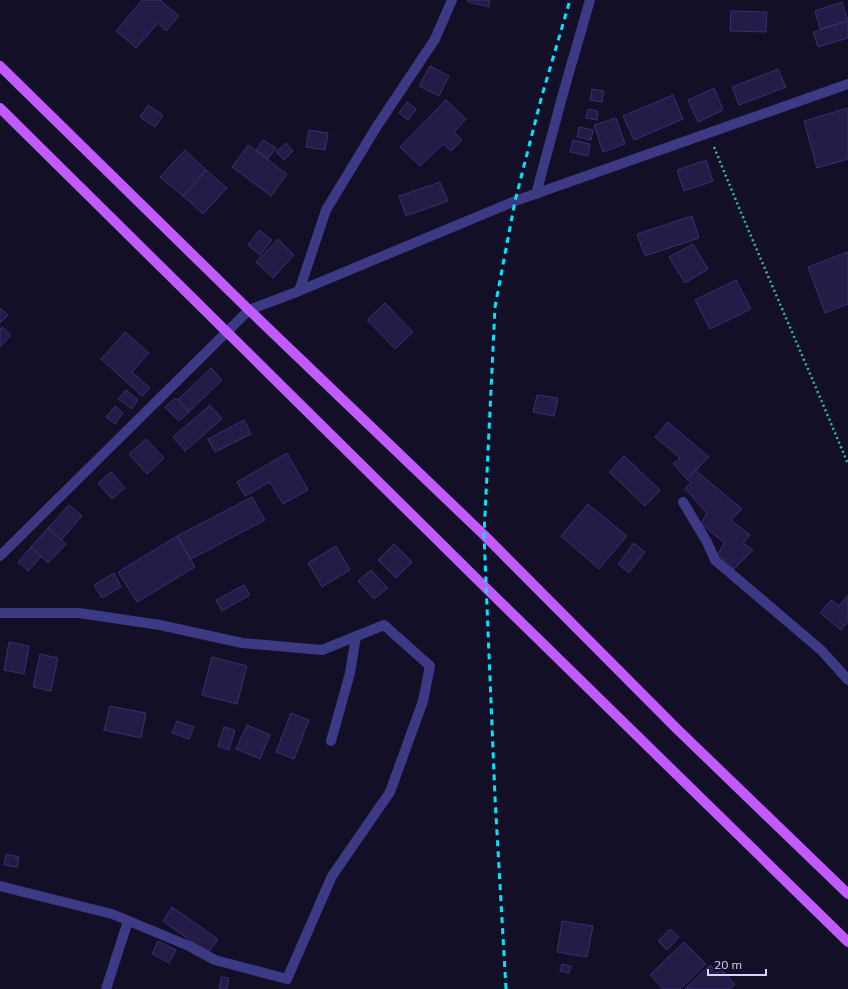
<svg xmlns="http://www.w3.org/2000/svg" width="848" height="989" font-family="Mulish,sans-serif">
<rect width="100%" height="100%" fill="#130f26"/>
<g fill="#241b47" stroke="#3b2d73">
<path d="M142,0H160L179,16L166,31L158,23L136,48L116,31Z"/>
<path d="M468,0H490L489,7L468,2Z"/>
<path d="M842,2L848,21L820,29L815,11Z"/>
<path d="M731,11L767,12L766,32L730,31Z"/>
<path d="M848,21V38L818,47L813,32Z"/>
<path d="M430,66L449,76L439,96L419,86Z"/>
<path d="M778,69L786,87L739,105L732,87Z"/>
<path d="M714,88L723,110L698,122L688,100Z"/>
<path d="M592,89L604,91L602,102L590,100Z"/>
<path d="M673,95L683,119L634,140L623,116Z"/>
<path d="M446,100L466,119L454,132L462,140L451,151L443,144L420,166L400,147Z"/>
<path d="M407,102L416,109L408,120L399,113Z"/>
<path d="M148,105L163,115L155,127L140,117Z"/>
<path d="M848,108V159L817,168L804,121Z"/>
<path d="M588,109L598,111L597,120L586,118Z"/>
<path d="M616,118L625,144L603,152L594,125Z"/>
<path d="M579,127L593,130L591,140L577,137Z"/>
<path d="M309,130L328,133L325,150L306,147Z"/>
<path d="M263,140L276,148L268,159L256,150Z"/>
<path d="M573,140L590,144L588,156L570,152Z"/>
<path d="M286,143L293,151L284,160L276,152Z"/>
<path d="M248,145L287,174L271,196L232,167Z"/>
<path d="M185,150L206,170L183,196L160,177Z"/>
<path d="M706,160L713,181L684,191L677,170Z"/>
<path d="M206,170L227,188L203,214L183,196Z"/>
<path d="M440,182L448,201L406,216L399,196Z"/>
<path d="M692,216L699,238L645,256L637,234Z"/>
<path d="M259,230L272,240L260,255L248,245Z"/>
<path d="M278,239L294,255L273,278L256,262Z"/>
<path d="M693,244L708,269L685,283L669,257Z"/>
<path d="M847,252L848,255V304L825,313L808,267Z"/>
<path d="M736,280L751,309L710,329L695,300Z"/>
<path d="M385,303L413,332L395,349L367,320Z"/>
<path d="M0,308L8,315L0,323Z"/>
<path d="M2,327L11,335L0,347V329Z"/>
<path d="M125,332L149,353L132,372L150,388L142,396L101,359Z"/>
<path d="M211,368L222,380L189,412L178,400Z"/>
<path d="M126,390L138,400L132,409L118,399Z"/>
<path d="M537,395L558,398L554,416L533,412Z"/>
<path d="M175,398L178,400L189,412L179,421L165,407Z"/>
<path d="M210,405L222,419L185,451L173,437Z"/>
<path d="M115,406L123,413L115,424L106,417Z"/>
<path d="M244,420L251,434L215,452L208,439Z"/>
<path d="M668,422L709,457L687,479L673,464L680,458L655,437Z"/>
<path d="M146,439L164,458L147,474L129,454Z"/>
<path d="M287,453L308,490L283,504L270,482L245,496L237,482Z"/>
<path d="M624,456L660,490L645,506L609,472Z"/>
<path d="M695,470L742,509L731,520L750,535L743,543L753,550L734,569L718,554L724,543L701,523L707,513L685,489L691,482L687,479Z"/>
<path d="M111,472L125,488L112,499L98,483Z"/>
<path d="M252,497L265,520L191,559L177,536Z"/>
<path d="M588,504L627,536L599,569L561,536Z"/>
<path d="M69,505L82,516L61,540L48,528Z"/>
<path d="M48,528L66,544L48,563L31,547Z"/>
<path d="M177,536L195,567L137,602L118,572Z"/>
<path d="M634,543L645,552L629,573L618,564Z"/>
<path d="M394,544L412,562L396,578L378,560Z"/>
<path d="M336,546L350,570L322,587L308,563Z"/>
<path d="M31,547L41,557L28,571L18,562Z"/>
<path d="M371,570L388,588L374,599L358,581Z"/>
<path d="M114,573L121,587L102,598L94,585Z"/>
<path d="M244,585L250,595L222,611L216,600Z"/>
<path d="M848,595V621L841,630L820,613L831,600L839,606Z"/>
<path d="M9,642L29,646L24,674L4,670Z"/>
<path d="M40,654L58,658L51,691L33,687Z"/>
<path d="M212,657L247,666L237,704L202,695Z"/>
<path d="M110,706L146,713L141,738L104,730Z"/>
<path d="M291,713L309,720L294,759L276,752Z"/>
<path d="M177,721L194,727L189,739L172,733Z"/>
<path d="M247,725L270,735L260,759L236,749Z"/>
<path d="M224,727L235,730L229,750L218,746Z"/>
<path d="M6,854L19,857L17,867L4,865Z"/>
<path d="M172,907L218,939L208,953L163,921Z"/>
<path d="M562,921L593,926L587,957L557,952Z"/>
<path d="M670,929L679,937L667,950L658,941Z"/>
<path d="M158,941L176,950L169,963L152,954Z"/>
<path d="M684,942L706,964L680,989H663L650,975Z"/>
<path d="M562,964L571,966L569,973L560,971Z"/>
<path d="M710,965L717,973L721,969L735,984L730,989H685Z"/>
<path d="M221,977L229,978L227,989H219Z"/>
</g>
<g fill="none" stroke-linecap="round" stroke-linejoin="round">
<path stroke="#2fb8b0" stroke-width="2.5" stroke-dasharray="2 3" stroke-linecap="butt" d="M714,147C757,253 804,358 848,464"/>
<g stroke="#3d3a85" stroke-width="10">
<path d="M536,194L564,90L590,0"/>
<path d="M299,291L326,210L377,126L435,39L452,0"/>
<path d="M683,502L707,542L715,560L821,650L848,680"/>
<path d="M0,556L249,310L299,291L515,201L848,84"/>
<path d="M0,613H79L160,625L242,643L322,650L384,625L430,666L423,701L390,792L332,876L287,979L215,960L189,946L112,914L0,886"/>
<path d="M331,741L350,673L356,636"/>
<path d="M106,989L128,921"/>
</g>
<g stroke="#c25bff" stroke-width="10">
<path d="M0,66L249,310L484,535L677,729L848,894"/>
<path d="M0,108L487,589L848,942"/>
</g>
<path stroke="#00e5ff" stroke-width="3" stroke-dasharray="6 5" stroke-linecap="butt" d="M506,989L495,798L484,535L495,307L515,201L541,99L570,0"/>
</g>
<path d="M708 969v6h58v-6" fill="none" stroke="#d9d4ff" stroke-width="2"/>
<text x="714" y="969" font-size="12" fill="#d9d4ff" stroke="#130f26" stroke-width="3" paint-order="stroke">20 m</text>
</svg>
